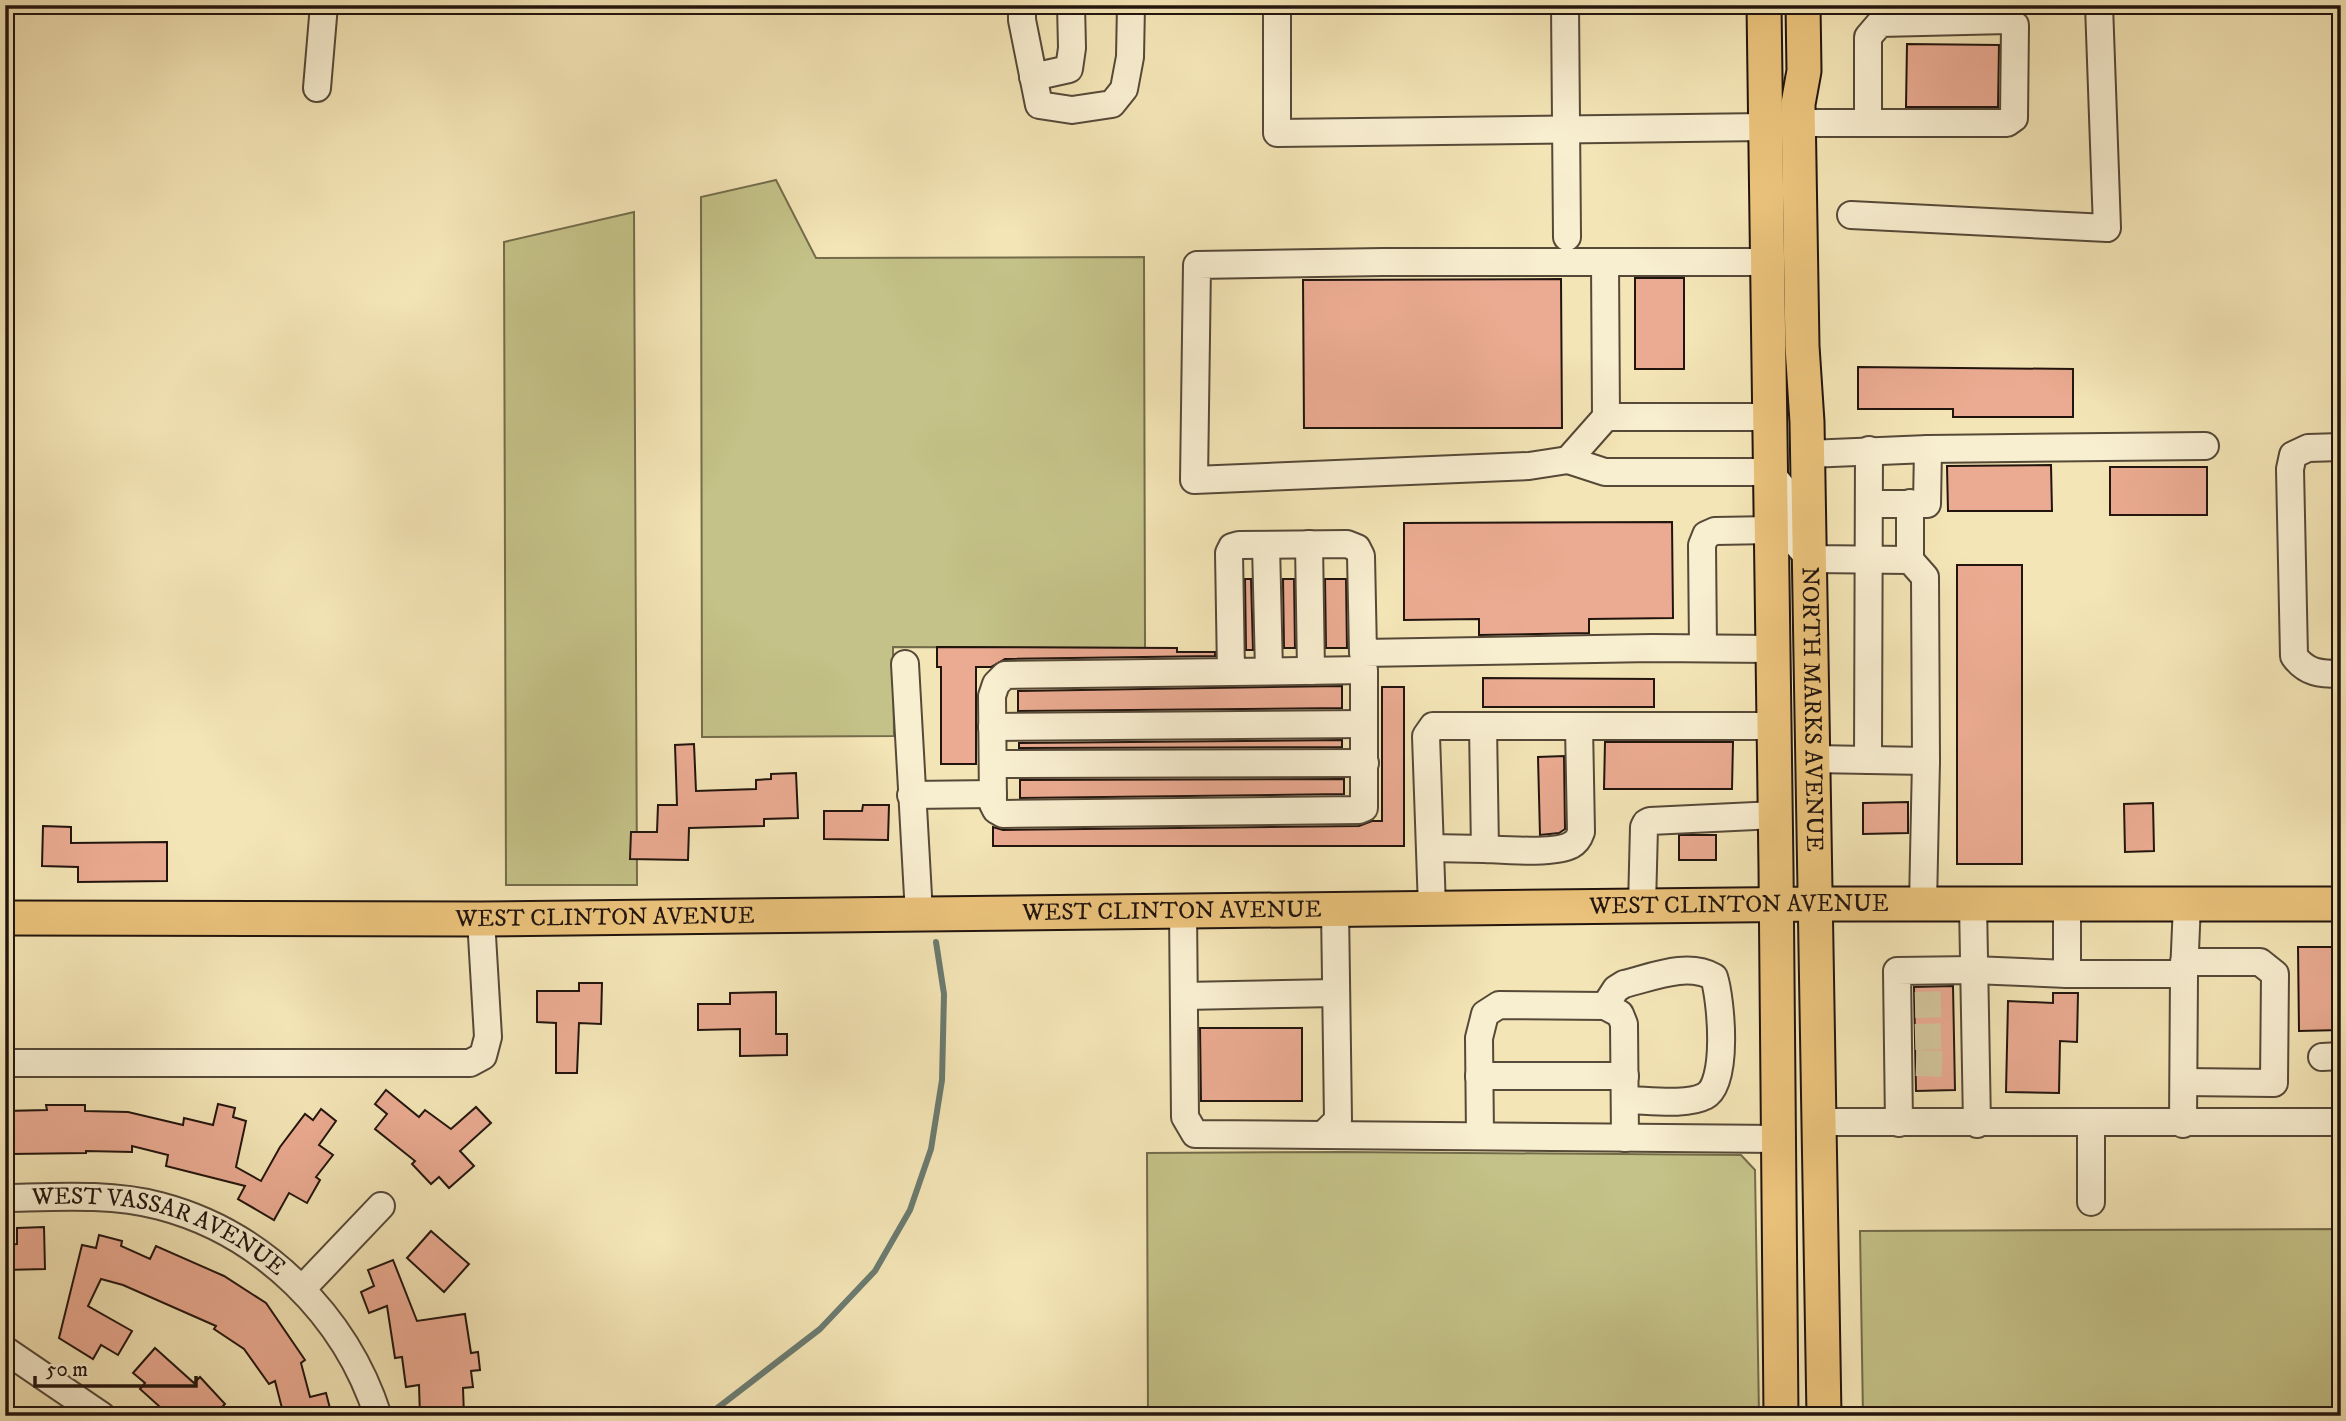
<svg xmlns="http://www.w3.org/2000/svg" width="2346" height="1421" font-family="'IM FELL DW Pica',serif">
<rect width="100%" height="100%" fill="#f4e5b6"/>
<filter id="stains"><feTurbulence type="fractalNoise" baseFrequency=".00286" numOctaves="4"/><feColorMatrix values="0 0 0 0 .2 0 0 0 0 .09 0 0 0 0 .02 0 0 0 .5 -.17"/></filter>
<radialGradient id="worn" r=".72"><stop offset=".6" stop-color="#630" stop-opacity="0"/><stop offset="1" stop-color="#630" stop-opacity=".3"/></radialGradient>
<g fill="#c4c288" stroke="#736c4b" stroke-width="2">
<path d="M776,180L816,258L1144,257L1145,648L893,647L894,736L702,737L701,197Z"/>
<path d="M634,212L637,885H506L504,242Z"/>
<path d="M1343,1152L1741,1155L1755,1170L1759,1416H1148L1147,1153Z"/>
<path d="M2341,1229V1416H1863L1860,1231Z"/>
</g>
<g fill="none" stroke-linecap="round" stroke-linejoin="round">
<path stroke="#6b7b70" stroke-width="6" d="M707,1416L820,1329L875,1271L910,1210L931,1149L942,1080L944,994L936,942"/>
</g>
<g fill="#ebab92" stroke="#22150e" stroke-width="2">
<path d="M1907,44L1999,45L1998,107H1906Z"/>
<rect x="1635" y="278" width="49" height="91"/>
<path d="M1561,279L1562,428H1304L1303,280Z"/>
<path d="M1858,367L2073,369V417H1953V409H1858Z"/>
<path d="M2051,465L2052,511H1948L1947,466Z"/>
<rect x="2110" y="467" width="97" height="48"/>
<path d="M1672,522L1673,618L1589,619V633L1479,635V619L1404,620V523Z"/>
<rect x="1957" y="565" width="65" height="299"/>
<path d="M1245,579H1251L1253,650H1246Z"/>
<path d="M1283,579H1294L1295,648H1284Z"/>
<path d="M1325,579H1346L1347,648H1326Z"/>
<path d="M937,647L1177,648V652H1215V656L1005,659L991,667H976V764H941V667H937Z"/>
<path d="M1483,678L1654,679V707H1483Z"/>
<path d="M1342,686V708L1018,711V691Z"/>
<path d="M1382,687H1404V846H993V827L1003,830L1359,826L1372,821H1382Z"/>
<path d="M1342,740V747L1019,748V743Z"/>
<path d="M1605,742H1733L1732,789H1604Z"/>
<path d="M694,744L696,791L756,789V780L771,779V774L796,773L798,818L764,819V826L689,828L688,860L630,859L631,832H657L658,805H677L675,745Z"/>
<path d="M1564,756L1565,829L1559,833L1540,835L1538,757Z"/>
<path d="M1344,779V794L1020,798V780Z"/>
<path d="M1908,802V833L1863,834V803Z"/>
<path d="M2153,803L2154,851L2125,852L2124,804Z"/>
<path d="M863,805H889L888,840L824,839V811H862Z"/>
<path d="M43,826L71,827V843L167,842V881L78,882V867L42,866Z"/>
<rect x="1679" y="835" width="37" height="25"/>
<path d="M2298,947H2341V1030L2299,1031Z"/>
<path d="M579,983H602L601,1024L579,1023L577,1073H556V1023L537,1022V991H579Z"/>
<path d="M1953,986L1955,1090L1916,1091L1914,987Z"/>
<path d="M776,992V1034H787V1055L740,1056V1029L698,1030V1004H730V993Z"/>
<path d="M2053,993H2078L2077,1042L2060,1041L2059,1093L2006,1092L2008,1001L2053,1003Z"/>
<path d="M1200,1028H1302V1101H1201Z"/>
<path d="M386,1090L419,1117L425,1110L451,1129L476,1107L491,1123L460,1151L474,1166L449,1188L439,1177L431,1184L412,1164L415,1161L375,1129L387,1114L375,1104Z"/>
<path d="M218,1104L235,1108L233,1117L246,1121L236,1167L261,1181L280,1147L305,1114L313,1120L321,1109L336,1121L319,1145L333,1155L316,1177L320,1180L307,1203L289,1193L274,1220L238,1199L245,1186L166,1166L168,1155L132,1146V1152L86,1151V1153L11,1154V1144H5V1111L47,1110L46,1105H85V1111L128,1112L183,1125L184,1118L213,1125Z"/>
<path d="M44,1227L45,1269L5,1270V1245L17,1244V1228Z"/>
<path d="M431,1231L469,1264L444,1292L407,1258Z"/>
<path d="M99,1235L122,1241L121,1246L150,1259L156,1246L224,1276L266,1303L305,1360L301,1363L310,1397L326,1393L332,1416H284L275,1381L269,1384L244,1349L214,1329L216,1326L123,1285L101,1279L88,1306L132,1331L118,1355L101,1345L93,1359L59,1338L82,1245L96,1248Z"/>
<path d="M393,1260L417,1321L465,1314L471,1353L478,1352L480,1370L471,1371L473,1387L463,1388L464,1416H420L419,1385L406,1387L402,1357L395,1358L387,1306L369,1313L361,1292L374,1286L368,1270Z"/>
<path d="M155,1348L194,1383L200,1377L225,1404L213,1416H170L140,1389L145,1383L133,1373Z"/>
</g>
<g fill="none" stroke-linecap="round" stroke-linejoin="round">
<g stroke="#d4c69d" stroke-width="26" stroke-dasharray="26 13" stroke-linecap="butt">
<path d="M1915,1005L1953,1004"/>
<path d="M1915,1037L1954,1036"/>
<path d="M1916,1063L1955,1064"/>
</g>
<g stroke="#564938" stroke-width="30">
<g id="minor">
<path d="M1022,5V20L1039,105L1072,110L1112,104L1124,89L1130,57L1131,5"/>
<path d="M1277,5V133L1766,127"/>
<path d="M1565,5L1567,237"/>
<path d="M1033,77L1069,69L1072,48L1071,5"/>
<path d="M317,88L324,5"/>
<path d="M1798,123H2007L2014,118L2015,25L2008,20L1880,23L1868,37V123"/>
<path d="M1851,215L2107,228L2099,5"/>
<path d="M1605,262L1606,417"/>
<path d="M1770,417H1606L1568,460L1605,472H1770L1786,492L1788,521L1795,542L1810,559L1910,560L1925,577L1926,761L1813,759"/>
<path d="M2341,447L2308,448L2293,455L2290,469L2294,656C2306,673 2320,674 2341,674"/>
<path d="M1808,454L1928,449L2205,446"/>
<path d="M1568,460L1529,466L1194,480L1197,265L1383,262H1768"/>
<path d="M1910,503V560"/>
<path d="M1869,504H1927L1928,449"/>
<path d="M1309,544L1311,671"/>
<path d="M1266,545L1269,671"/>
<path d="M1703,648L1702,545L1706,535L1715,531L1772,530"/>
<path d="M905,664L919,914"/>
<path d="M1231,672L1005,675L996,684L992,696L993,804L996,810L1003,814L1359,810L1364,808V670L1231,672L1229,553L1232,547L1239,545L1347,544L1357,548L1361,556L1363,653L1652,648L1773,649"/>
<path d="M992,727L1364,724"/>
<path d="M1868,760L1869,450"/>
<path d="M993,764L1365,763"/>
<path d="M911,795L993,794"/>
<path d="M1430,848L1485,849L1483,726"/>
<path d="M1485,849C1505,850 1555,854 1571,845C1577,842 1579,838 1581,832L1579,726"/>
<path d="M1923,904L1926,761"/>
<path d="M1973,904L1977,1124"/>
<path d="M1642,906L1644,827L1646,823L1650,821L1776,815"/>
<path d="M1432,908L1426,736L1433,726H1774"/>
<path d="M1183,911L1185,1117L1195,1134L1323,1135L1338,1120L1335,909"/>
<path d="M2067,974H2184L2187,904"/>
<path d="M1184,996L1336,993"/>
<path d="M1605,1006L1616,989L1624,984C1653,977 1687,962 1714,977C1721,999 1729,1084 1705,1096C1687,1106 1646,1100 1625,1100"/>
<path d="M2322,1057L2341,1056"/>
<path d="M5,1063H470L483,1056L488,1037L481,919"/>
<path d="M1479,1076H1625"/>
<path d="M2184,1082L2274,1083L2275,974L2260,962H2184"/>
<path d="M1819,1122H2341"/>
<path d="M1899,1123L1897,971L1973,970L2067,974V904"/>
<path d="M2091,1124V1202"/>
<path d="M2183,1124L2184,974"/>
<path d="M1323,1135L1779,1139"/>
<path d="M1480,1136L1479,1038L1485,1014L1499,1005L1605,1006L1620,1014L1624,1024L1625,1138"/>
<path id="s1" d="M5,1198C56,1197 110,1193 160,1206C263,1233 346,1316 378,1416"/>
<path d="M302,1289L381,1206"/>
<path d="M5,1350L102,1416"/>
</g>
</g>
<g stroke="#22150e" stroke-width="37">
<g id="major">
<path d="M1764,5L1776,867L1781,1416"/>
<path id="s2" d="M1803,5L1804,71L1798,104L1802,346L1807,422L1824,1416"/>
<path id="s3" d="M5,918L481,919L1815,904H2341"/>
</g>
</g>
<use href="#minor" stroke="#f8eed0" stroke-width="26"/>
<use href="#major" stroke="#eac27b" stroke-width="33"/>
</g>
<g text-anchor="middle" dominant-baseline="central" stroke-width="6" stroke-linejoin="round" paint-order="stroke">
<g font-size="24" fill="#22150e" stroke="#f8eed0">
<text stroke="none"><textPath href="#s2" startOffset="705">NORTH MARKS AVENUE</textPath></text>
<text stroke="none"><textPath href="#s3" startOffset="1734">WEST CLINTON AVENUE</textPath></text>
<text stroke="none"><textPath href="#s3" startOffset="1167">WEST CLINTON AVENUE</textPath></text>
<text stroke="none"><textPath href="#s3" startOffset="600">WEST CLINTON AVENUE</textPath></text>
<text stroke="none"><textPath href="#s1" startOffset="161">WEST VASSAR AVENUE</textPath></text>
</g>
</g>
<rect width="2346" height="1421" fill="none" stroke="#f4e5b6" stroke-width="28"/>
<rect x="7" y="7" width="2332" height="1407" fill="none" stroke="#22150e" stroke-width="3.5"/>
<rect x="14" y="14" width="2318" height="1393" fill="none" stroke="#22150e" stroke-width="2"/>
<path d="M35 1376v10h161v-10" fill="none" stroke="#22150e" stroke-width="3.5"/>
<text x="46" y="1376" font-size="21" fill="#22150e" stroke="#f8eed0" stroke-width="5" paint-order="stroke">50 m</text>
<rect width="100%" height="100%" filter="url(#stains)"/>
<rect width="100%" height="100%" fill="url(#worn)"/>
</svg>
